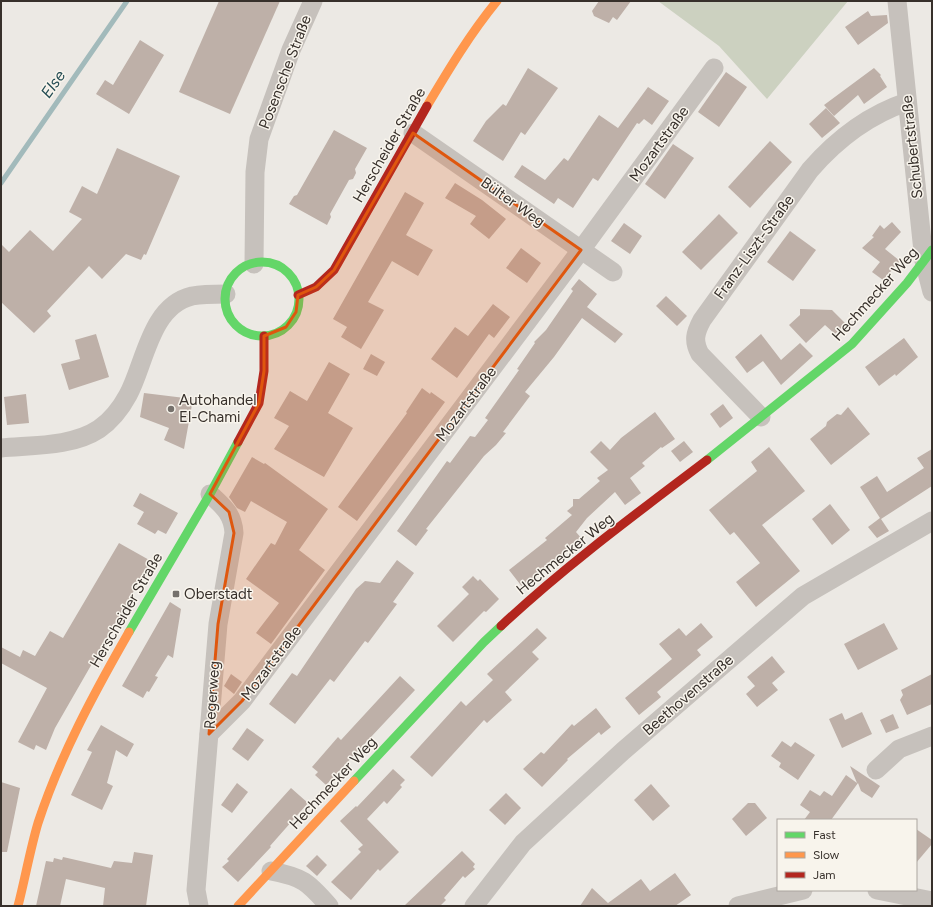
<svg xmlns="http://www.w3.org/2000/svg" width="933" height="907" font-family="Figtree,sans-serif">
<rect width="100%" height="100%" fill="#ece9e4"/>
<path fill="#ccd1c0" d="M658,1H848L767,99L719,46Z"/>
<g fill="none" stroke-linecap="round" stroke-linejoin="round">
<path stroke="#a2babb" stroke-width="5" d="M1,183L127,1"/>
</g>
<g fill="#beb0a8">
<path d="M219,1H280L230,114L179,92Z"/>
<path d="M599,1H631L617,20L613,17L609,23L594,16L592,11Z"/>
<path d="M868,11L871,16L887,15L888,23L858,45L845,27Z"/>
<path d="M140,40L164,55L129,114L96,94L105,80L113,85Z"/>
<path d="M528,68L558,88L525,135L521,132L503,161L473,141L486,121L503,104L506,106Z"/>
<path d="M874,68L881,75L880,76L887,87L864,104L858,95L834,116L824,105Z"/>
<path d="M726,72L747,87L719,127L698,112Z"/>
<path d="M648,87L669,101L652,125L644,119L639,124L637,123L598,181L593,178L573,208L558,198L554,204L514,177L522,165L545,180L564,158L568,161L599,115L618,128Z"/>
<path d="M826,108L840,123L822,138L809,124Z"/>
<path d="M334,130L367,148L355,169L356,173L353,179L349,180L330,214L331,217L327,225L289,204L294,196L297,195Z"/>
<path d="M770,141L792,162L750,208L728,187Z"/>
<path d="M673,144L694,158L665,199L645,184Z"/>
<path d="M117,148L180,176L146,255L144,254L141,260L126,254L102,279L89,266L47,311L51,316L34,333L1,302V244L9,252L30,230L53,251L82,219L69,212L82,186L97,194Z"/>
<path d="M455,183L482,200L506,219L489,239L470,224L476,216L445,198Z"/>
<path d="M405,192L424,203L406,235L433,250L418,276L392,261L368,302L384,310L361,349L341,337L347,327L333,319Z"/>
<path d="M719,214L738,233L701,270L682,252Z"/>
<path d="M892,222L901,232L885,249L900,261L883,280L872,272L880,262L862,248L874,237L872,236L880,225L884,229Z"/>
<path d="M624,223L642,236L630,254L611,241Z"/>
<path d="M790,231L816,250L793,281L767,262Z"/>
<path d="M521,248L541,263L527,283L506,268Z"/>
<path d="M579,279L597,294L587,307L623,334L615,343L582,318L554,357L525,392L530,396L503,432L506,433L496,445L484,456L426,529L428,530L416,546L397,531L447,461L450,463L470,436L475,437L488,420L485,418L519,370L517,369L535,343L534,342L546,330L573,291L571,289Z"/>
<path d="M666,296L687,316L677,326L656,306Z"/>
<path d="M493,304L510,317L494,338L489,334L457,378L431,359L455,327L468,336Z"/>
<path d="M800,309L832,310L846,324L835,334L825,325L806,343L789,325L800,315Z"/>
<path d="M96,334L109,377L69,390L61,364L80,359L75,340Z"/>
<path d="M761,334L781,360L800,343L813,356L781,385L763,361L747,373L735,357Z"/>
<path d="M904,338L918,357L896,376L895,374L879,386L865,367Z"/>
<path d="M371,354L385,362L377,376L363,369Z"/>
<path d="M329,362L350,374L328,413L353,428L324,477L274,449L289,426L274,418L290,391L307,401Z"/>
<path d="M422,388L430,394L431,392L445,402L357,521L338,507L407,413L406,412Z"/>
<path d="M144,393L193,399L184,449L164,440L169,428L140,417Z"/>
<path d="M26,394L29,423L7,425L4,397Z"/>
<path d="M723,404L733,418L720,428L710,414Z"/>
<path d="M848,407L870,434L831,465L810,439L826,426L827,422L837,414L841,415Z"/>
<path d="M655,412L675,439L662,448L661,447L642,463L645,466L630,478L641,493L625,505L615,492L587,518L576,532L582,539L523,588L509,570L547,540L545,538L572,515L567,511L573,506V499H579L600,481L597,478L608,470L590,452L601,441L610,450L621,438Z"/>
<path d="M684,441L693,452L680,462L671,451Z"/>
<path d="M769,447L805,491L762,525L800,571L756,607L736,582L760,563L734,532L730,535L709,510L757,471L751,462Z"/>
<path d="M932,449V486L881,519L889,531L877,538L868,527L880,518L860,487L877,476L887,492L924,468L917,458Z"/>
<path d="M252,457L264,464L265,463L328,509L299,550L325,570L271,644L256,633L279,603L246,579L271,543L275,545L287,522L251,501L245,512L237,508L229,497Z"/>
<path d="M140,493L178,513L166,534L158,530L155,534L137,524L144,512L133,506Z"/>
<path d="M830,504L850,530L832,545L812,519Z"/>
<path d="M119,543L151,561L55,728L46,750L36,745L34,750L18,742L47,688L1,663V647L20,657L23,650L35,656L50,631L63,638Z"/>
<path d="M397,560L414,573L393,602L397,604L368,643L365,641L334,682L330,679L295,724L269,704L292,673L297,676L356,589L365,581L380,583Z"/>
<path d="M473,576L478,581L480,579L499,599L486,612L484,611L453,642L437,626L469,594L462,587Z"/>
<path d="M170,602L181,609L173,658L168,655L155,676L158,677L149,692L147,691L143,698L122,686Z"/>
<path d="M701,623L713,637L697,650L701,655L657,692L661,697L639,715L625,698L672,659L659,644L679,628L686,636Z"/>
<path d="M884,623L898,649L858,670L844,644Z"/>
<path d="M537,628L547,638L532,652L539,659L505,692L512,700L487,723L484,720L432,777L410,757L461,701L466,706L493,680L487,674Z"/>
<path d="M772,656L785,672L772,683L778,690L757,707L746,694L755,686L747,677Z"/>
<path d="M231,674L242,682L234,694L224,686Z"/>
<path d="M932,674V704L907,715L900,700L903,695L901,690Z"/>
<path d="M400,676L415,690L326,785L315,775L318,772L312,767L338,737L341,740Z"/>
<path d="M596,708L611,727L601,735L599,732L567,759L568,760L542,787L523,769L541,752L544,754L572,724L574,726Z"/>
<path d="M862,712L872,734L842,748L829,719L842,713L845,720Z"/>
<path d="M893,714L899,728L886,733L880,720Z"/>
<path d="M101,725L134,744L127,757L116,750L107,783L113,786L102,810L71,795L92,752L87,750Z"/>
<path d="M247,728L264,740L248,761L232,749Z"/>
<path d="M782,741L791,747L795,742L815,755L798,780L779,767L781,763L771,756Z"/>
<path d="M850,766L880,786L872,798L861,791L858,783L831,820H804L810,812L800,805L810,790L820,796L824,791L832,796L846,775L857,783Z"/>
<path d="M393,769L405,780L400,785L402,787L387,804L384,801L367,819L399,852L380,871L378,869L351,900L331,882L361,852L358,849L363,845L340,821L356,806L357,807Z"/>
<path d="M1,782L20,788L7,852H1Z"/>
<path d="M237,783L248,792L232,813L221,805Z"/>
<path d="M651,784L670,806L653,821L634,800Z"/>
<path d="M291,788L308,803L270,846L271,847L238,882L222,867L229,861L227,859Z"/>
<path d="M506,793L521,808L505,825L489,810Z"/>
<path d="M748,803H755L767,818L746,836L732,819Z"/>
<path d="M916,829L932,840V844L916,863Z"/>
<path d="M462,851L475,864L473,867L475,869L465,878L463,876L444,898L446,900L440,906H404Z"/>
<path d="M134,852L153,855L146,906H103L105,888L66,879L60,906H36L46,861L53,862L54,858L62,860L63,857L111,868L114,861L132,863Z"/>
<path d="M317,855L327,865L317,876L306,866Z"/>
<path d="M675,873L691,895L675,906H580L592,888L608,903L641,879L650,891Z"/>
</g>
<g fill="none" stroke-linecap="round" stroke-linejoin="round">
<g stroke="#c6c1bc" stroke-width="19">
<path d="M897,1L924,261L932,292"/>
<path d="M413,133L613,272"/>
<path d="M254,264L255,172L259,139L291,50L313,1"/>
<path d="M761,417L700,354C693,341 695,333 702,320L810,170C836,140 868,115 907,102"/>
<path d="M1,448C32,445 72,447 99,429C112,420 121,408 128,395C145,364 150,306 192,296C203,294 215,294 226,294"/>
<path d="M209,734L242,701L581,250L714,68"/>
<path d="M876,770L899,749L932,736"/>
<path d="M271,871C303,877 308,882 329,906"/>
<path d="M877,890L932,901"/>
<path d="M199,906L196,890L218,624L234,533C233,514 223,506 210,494"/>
<path d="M474,906L523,843L623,751L803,596L932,521"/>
<path d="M738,906L803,890"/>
</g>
<g stroke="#63d668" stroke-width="9">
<circle cx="262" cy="299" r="37"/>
<path d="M707,460L852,344L907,283L932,250"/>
<path d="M129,632L210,494L238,442"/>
<path d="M354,781L484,642L501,626"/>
</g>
<g stroke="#ff974d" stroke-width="9">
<path d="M427,106C449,69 470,34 497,1"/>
<path d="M18,906C25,879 30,850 38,823C60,756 94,693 129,632"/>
<path d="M238,906L354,781"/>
</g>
<g stroke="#b3261e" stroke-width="9">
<path d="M298,295L316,287L334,270L427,106"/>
<path d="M238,442L259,403L264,371V336"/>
<path d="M501,626C565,566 637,513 707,460"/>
</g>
</g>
<path fill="#df570e" fill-opacity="0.2" stroke="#df570e" stroke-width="3" stroke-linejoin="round" d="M413,133L581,250L242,701L209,734L218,624L234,533L229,512L210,494L259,403L264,371V336L286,327L296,312L298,295L316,287L334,270Z"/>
<g fill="#76716c" stroke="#f8f4ec" stroke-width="1.5">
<circle cx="171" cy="409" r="4"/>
<rect x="172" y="590" width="8" height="8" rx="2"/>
</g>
<g text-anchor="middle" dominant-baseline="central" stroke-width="3" stroke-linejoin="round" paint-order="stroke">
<g font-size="15" fill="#37302b" stroke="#f8f4ec">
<text transform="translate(285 72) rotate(-69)">Posensche Straße</text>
<text transform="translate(659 144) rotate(-54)">Mozartstraße</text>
<text transform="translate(389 145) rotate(-60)">Herscheider Straße</text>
<text transform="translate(912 147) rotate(-96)">Schubertstraße</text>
<text transform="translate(513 202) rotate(35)">Bülter Weg</text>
<text transform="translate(754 247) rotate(-54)">Franz-Liszt-Straße</text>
<text transform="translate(875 294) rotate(-48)">Hechmecker Weg</text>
<text transform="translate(466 404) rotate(-53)">Mozartstraße</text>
<text transform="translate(565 554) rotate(-39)">Hechmecker Weg</text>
<text transform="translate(126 610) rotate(-60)">Herscheider Straße</text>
<text transform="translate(271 663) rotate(-53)">Mozartstraße</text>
<text transform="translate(212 695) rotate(-86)">Regerweg</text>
<text transform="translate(688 695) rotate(-41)">Beethovenstraße</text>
<text transform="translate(333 783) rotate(-47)">Hechmecker Weg</text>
</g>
<g font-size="15" fill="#37302b" stroke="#f8f4ec" text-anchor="start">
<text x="179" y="400">Autohandel<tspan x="179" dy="17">El-Chami</tspan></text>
<text x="184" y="594">Oberstadt</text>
</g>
<g font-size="16" font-style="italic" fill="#254d54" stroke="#f8f4ec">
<text transform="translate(53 84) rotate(-55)">Else</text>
</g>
</g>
<rect width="933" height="907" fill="none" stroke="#37302b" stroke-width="4"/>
<rect x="777" y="819" width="140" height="72" fill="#f8f4ec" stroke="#aba69f"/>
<rect x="785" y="832" width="20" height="6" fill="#63d668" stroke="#aba69f"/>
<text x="813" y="839" font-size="12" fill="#37302b">Fast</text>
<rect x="785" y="852" width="20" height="6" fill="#ff974d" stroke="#aba69f"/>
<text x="813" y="859" font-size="12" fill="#37302b">Slow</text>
<rect x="785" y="872" width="20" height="6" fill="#b3261e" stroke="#aba69f"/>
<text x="813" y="879" font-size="12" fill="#37302b">Jam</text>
</svg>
